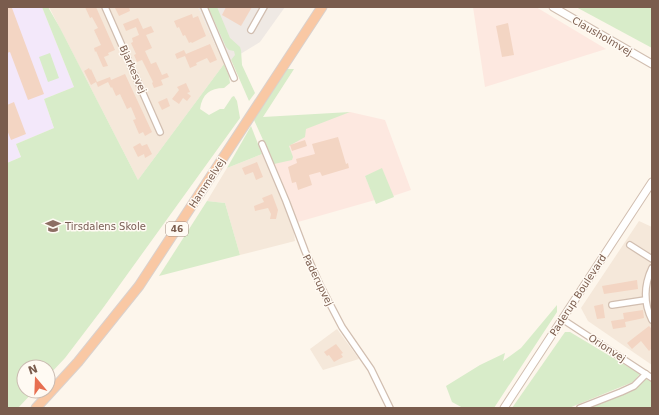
<svg xmlns="http://www.w3.org/2000/svg" width="659" height="415" font-family="'DejaVu Sans',sans-serif">
<rect width="100%" height="100%" fill="#fdf6ec"/>
<g fill="#f5e8da">
<path d="M49,7H198L224,64L138,180Z"/>
<path d="M262,154L293,224L295,241L240,255L225,203L207,201L227,168Z"/>
<path d="M639,221L652,227V365L588,321L581,308Z"/>
<path d="M337,329L359,359L323,370L310,349Z"/>
</g>
<g fill="#fde8e0">
<path d="M473,7H536L606,49L485,87Z"/>
<path d="M350,112L385,120L411,190L393,196L382,169L365,176L375,200L298,222L269,150L303,125Z"/>
</g>
<path fill="#efe9e4" d="M198,7H285L260,42L224,64Z"/>
<path fill="#f3e8fa" d="M7,7H42L74,87L44,99L54,128L16,144L21,157L7,163Z"/>
<g fill="#d8ecc9">
<path d="M42,7H48L60,28L138,180L224,64L229,76L230,83L224,88C210,88 202,94 200,109L209,115L220,109H224L232,97L234,96L237,101L240,118L103,308L65,358L48,376V367H24V391H34L18,408H7V163L21,157L16,144L54,128L44,99L74,87Z"/>
<path d="M208,7H217L230,38L240,47L241,50L242,65L255,93L249,101L232,62L231,60L235,55L234,51L229,50L226,47Z"/>
<path d="M576,7H652V48Z"/>
<path d="M50,53L59,78L48,82L39,57Z"/>
<path d="M286,69H294L263,117L350,112L306,129L305,137L289,146L293,157L292,160L274,164L254,120Z"/>
<path d="M251,126L262,154L227,168Z"/>
<path d="M382,168L394,197L376,204L365,176Z"/>
<path d="M207,201L225,203L240,255L159,276Z"/>
<path d="M557,305V312L494,408H463L452,402L446,386L480,365L505,353L503,361L521,348Z"/>
<path d="M565,332H570L640,374L633,382L569,408H512Z"/>
<path d="M646,379L652,382V408H590C612,399 627,395 646,379Z"/>
</g>
<g fill="#f3d5c3">
<path d="M7,7L12,8L44,94L28,100L10,52L7,53Z"/>
<path d="M85,7H96L115,50L108,53L109,55L104,57L108,66L103,67L96,51L95,52L94,48L101,45L94,30L98,28L92,17L90,18Z"/>
<path d="M119,7H129L130,11L119,16L115,8Z"/>
<path d="M226,7H252L241,26L222,15Z"/>
<path d="M192,14L193,18L198,16L206,36L192,43L191,42L189,43L185,35L183,36L179,27L177,28L174,21Z"/>
<path d="M138,18L143,29L151,26L154,32L146,35L152,48L145,51L151,64L156,62L162,75L167,73L169,77L161,80L163,85L154,88L152,83L153,82L142,60L137,62L134,55L136,54L131,43L133,42L132,38L139,35L136,27L126,31L123,24Z"/>
<path d="M508,23L514,55L502,57L496,26Z"/>
<path d="M210,44L217,60L210,63L207,58L196,63L197,65L190,68L185,56L177,59L175,54L184,50L186,54Z"/>
<path d="M89,68L90,70L91,69L97,82L110,77L111,80L125,74L152,132L145,136L143,132L139,134L133,120L136,119L131,107L127,109L120,94L116,96L112,87L111,88L108,82L98,87L96,82L91,85L84,71Z"/>
<path d="M186,83L190,92L187,93L191,96L187,101L183,98L179,104L172,99L179,90L177,87Z"/>
<path d="M167,98L170,106L162,110L158,102Z"/>
<path d="M14,102L26,134L11,140L7,130V105Z"/>
<path d="M338,137L346,164L348,163L349,168L322,176L320,172L309,175L312,185L298,190L296,182L292,183L288,167L297,163L296,159L315,154L312,144Z"/>
<path d="M305,140L307,146L292,151L290,145Z"/>
<path d="M140,143L142,146L147,144L152,154L145,158L144,154L138,157L133,147Z"/>
<path d="M257,162L263,177L256,180L253,172L245,175L242,168Z"/>
<path d="M272,194L278,210L276,219H270L271,214L268,208L255,211L254,206L264,202L262,198Z"/>
<path d="M637,280L638,289L604,294L602,286Z"/>
<path d="M603,304L605,318L597,319L594,306Z"/>
<path d="M643,310L644,318L625,322L626,327L613,329L611,321L624,319L623,313Z"/>
<path d="M649,326L652,329V348L649,351L641,341L632,349L627,343Z"/>
<path d="M336,344L343,353L341,354L343,357L334,362L329,355L327,356L324,352Z"/>
</g>
<g fill="none" stroke-linecap="round" stroke-linejoin="round">
<g stroke="#d1beb0" stroke-width="8">
<g id="minor">
<path d="M105,7L160,132"/>
<path d="M204,7L234,78"/>
<path d="M251,30L264,7"/>
<path d="M262,144L286,201L305,251L320,285L342,327L371,369L390,408"/>
<path d="M630,245L652,259"/>
<path d="M652,268C644,285 643,302 652,320"/>
<path d="M612,305L645,300"/>
<path d="M562,319L652,378"/>
<path d="M580,408L621,392L634,386L646,374"/>
</g>
</g>
<g stroke="#d1beb0" stroke-width="9">
<g id="tertiary">
<path d="M553,7L652,64"/>
<path d="M504,408L652,182"/>
</g>
</g>
<g stroke="#dad1cd" stroke-width="11">
<path id="trunk" d="M36,408L78,362L139,286L322,7"/>
</g>
<use href="#minor" stroke="#fff" stroke-width="5.5"/>
<use href="#tertiary" stroke="#fff" stroke-width="7"/>
<use href="#trunk" stroke="#f9c8a4" stroke-width="9"/>
</g>
<defs>
<g id="school-bare" transform="scale(1.2)"><path d="M0-5L7-2L0 1L-7-2ZM-4 1L0 2.5L4 1V4Q0 6-4 4Z" fill="#8d6e63" stroke="#fffaf3" stroke-width="2.5" paint-order="stroke"/></g>
</defs>
<g fill-rule="evenodd">
<use href="#school-bare" x="53" y="226"/>
</g>
<g text-anchor="middle" dominant-baseline="central" stroke-width="3" stroke-linejoin="round" paint-order="stroke">
<rect fill="#fffaf3" stroke="#a28b7f" stroke-width="1" x="166" y="222" width="22" height="14" rx="3"/>
<g font-size="9" font-weight="bold" fill="#7a5c4d">
<text x="177" y="229">46</text>
</g>
<g font-size="10" fill="#7a5c4d" stroke="#fffaf3">
<text transform="translate(602 36) rotate(30)">Clausholmvej</text>
<text transform="translate(133 69) rotate(66)">Bjarkesvej</text>
<text transform="translate(207 183) rotate(-57)">Hammelvej</text>
<text transform="translate(318 280) rotate(64)">Paderupvej</text>
<text transform="translate(578 295) rotate(-57)">Paderup Boulevard</text>
<text transform="translate(607 348) rotate(33)">Orionvej</text>
</g>
<g font-size="10" fill="#785e54" stroke="#fffaf3" text-anchor="start">
<text x="65" y="226">Tirsdalens Skole</text>
</g>
</g>
<rect width="659" height="415" fill="none" stroke="#7a5c4d" stroke-width="16"/>
<g transform="translate(36 379) rotate(341)"><circle r="19" fill="#fffaf3" stroke="#cabbb1"/>
<path d="M0-3L7 15L0 10L-7 15Z" fill="#e76f51"/>
<text y="-6" font-size="11" font-weight="bold" text-anchor="middle" fill="#7a5c4d">N</text>
</g>
</svg>
